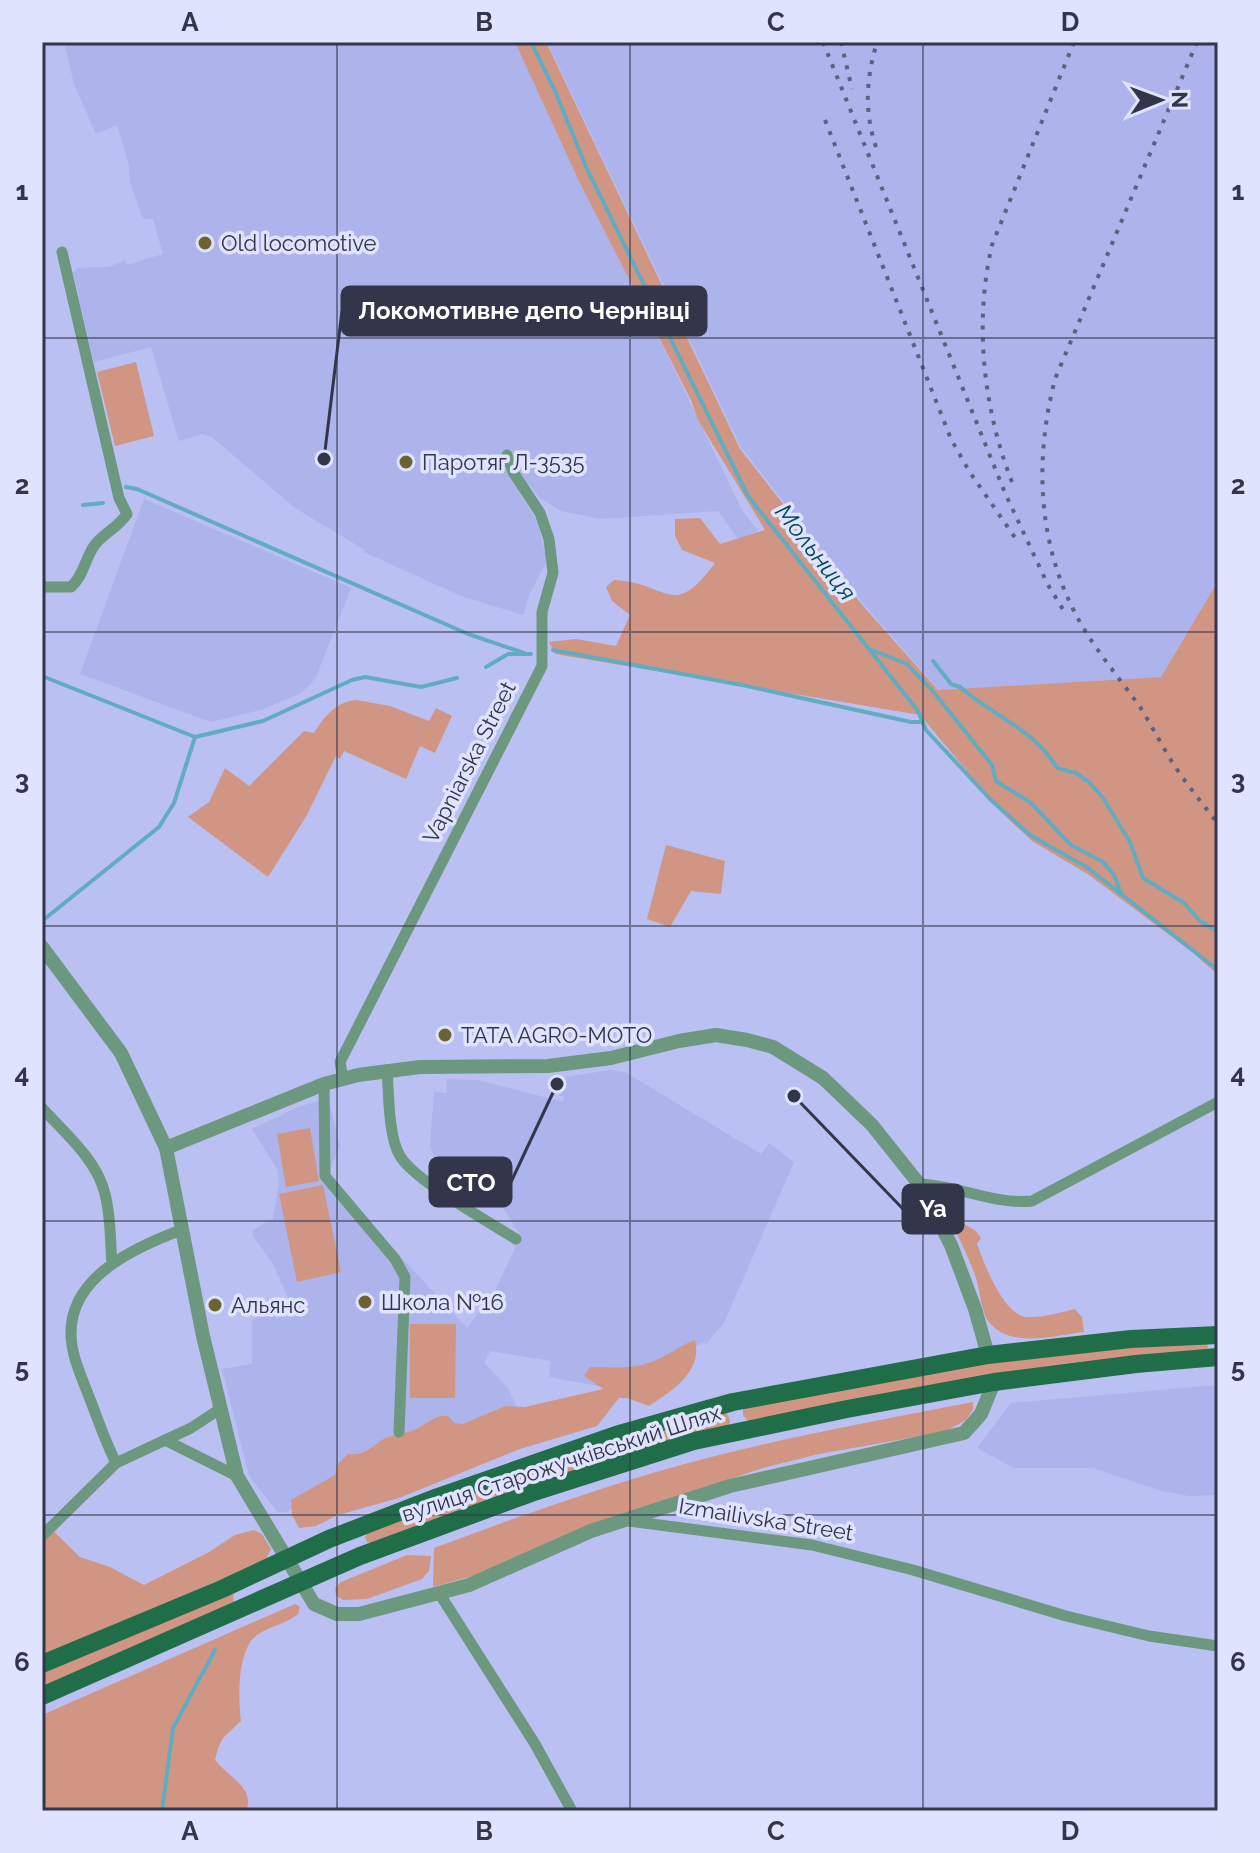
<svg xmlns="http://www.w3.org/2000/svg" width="1260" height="1853" font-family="Raleway,sans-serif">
<rect width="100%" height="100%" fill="#bac0f2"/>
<g fill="#adb3eb">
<path d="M64,42H516L742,510L758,531L738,539L718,511L602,519L561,511L540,498L519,473L511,450H502L504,467L538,523L547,561L530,593L523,615L461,596L364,552L365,550L295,508L212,437L202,434L179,441L151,347L94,362L73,273L77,268L109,267L125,260L127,265L163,254L153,219H143L130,183L129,165L117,125L96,134L74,84Z"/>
<path d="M547,42H1218V581L1161,677L939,690L861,601L741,447Z"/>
<path d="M144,499L351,588L316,677L310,685L299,694L264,709L211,722L80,674Z"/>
<path d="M610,1070L625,1072L761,1154L769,1143L794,1162L724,1323L706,1344L704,1342L683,1352L614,1389L549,1377L551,1361L490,1351L484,1363L507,1387L517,1407L388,1448L287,1512H278L249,1476L222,1369L252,1364V1319L287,1305L289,1300L273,1264L253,1236V1230L273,1219L279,1182L277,1169L252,1129L296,1108L328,1097L340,1146L328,1174L359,1212L467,1328L495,1291L521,1235L500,1204L464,1184L449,1164L446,1166L432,1153L430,1145L434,1092L447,1093L446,1079L478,1080L563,1102L564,1097L560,1096L565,1077Z"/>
<path d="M1218,1385V1495L1189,1496L1162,1491L1093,1468H1014L977,1448L1011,1403Z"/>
</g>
<g fill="#d19683">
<path d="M515,42H546L740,449L864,607L938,690L1161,677L1218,581V975L1192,952L1089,875L1032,841L1002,813L920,715L555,654L549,642L576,639L616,646L630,615L612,601L606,587L614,580C670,583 672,621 715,563L682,550L675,536V519L700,518L720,544L765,530L698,420L691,400L579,181Z"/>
<path d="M136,362L154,436L115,446L97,372Z"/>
<path d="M357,700L390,706L429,721L436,708L452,716L435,753L420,746L406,779L344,751L340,759L336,756L307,815L268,877L188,817L209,802L225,768L249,786L304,731L314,733C325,716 335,702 357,700Z"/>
<path d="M666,845L725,861L721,894L691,891L670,927L647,919Z"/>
<path d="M310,1128L319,1181L286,1187L277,1134Z"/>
<path d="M323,1185L341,1272L297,1282L279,1194Z"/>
<path d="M954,1208L964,1224L976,1231L981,1238L977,1244C984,1263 1002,1312 1025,1317C1036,1319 1063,1312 1075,1309L1082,1317L1084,1332C1056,1335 1010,1350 988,1321C981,1311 980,1290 976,1278C969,1256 956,1236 950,1214Z"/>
<path d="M410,1324H456L455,1398H410Z"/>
<path d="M695,1340C703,1372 672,1391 649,1406L627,1398H619L597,1426L520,1449L399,1498L338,1515L316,1526L299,1528L292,1515L291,1500L335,1475L337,1465L348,1454C364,1456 370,1448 382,1440C392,1434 404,1434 414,1430C427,1425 434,1414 448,1416L454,1423L463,1424L505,1406L525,1407L603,1389L584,1376L590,1367C612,1367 633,1370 654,1361C668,1356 680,1345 695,1340Z"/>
<path d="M1206,1340L1208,1347L1205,1354L748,1421L743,1415V1408L988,1363Z"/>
<path d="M973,1402V1409L966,1420L944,1432L819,1454L763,1468L587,1527L483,1573L433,1587L434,1548C525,1514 617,1481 711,1457C798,1435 885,1419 973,1402Z"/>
<path d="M726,1411L730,1420L729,1425L373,1544L367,1542L365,1537L369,1530L619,1441Z"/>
<path d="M42,1520L80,1557L110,1567L144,1585L209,1552L235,1535L254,1530L262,1534L271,1549L265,1561L42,1657Z"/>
<path d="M407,1555L431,1556L429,1571L422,1579L367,1599L343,1600L336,1596L335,1588L341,1582Z"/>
<path d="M233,1593L234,1603L42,1688V1673Z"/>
<path d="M295,1604L300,1607L298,1614C286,1624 270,1626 257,1635C237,1649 238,1699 241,1721L223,1738L218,1748L215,1760C228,1777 256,1788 246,1811H42V1715Z"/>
</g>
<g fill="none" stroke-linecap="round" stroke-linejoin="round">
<g stroke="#62acc2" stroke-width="4">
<path d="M531,42L555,91L587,169L748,496L918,711L926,730L990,799L1030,835L1088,868L1218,970"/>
<path d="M126,487L137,489L468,634L524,653"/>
<path d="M83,505L103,503"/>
<path d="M553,650L742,685L911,722H923"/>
<path d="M872,650L907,664L936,695L992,765L996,781L1031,803L1071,845L1103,862L1114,875L1121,893"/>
<path d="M933,661L951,684L960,687C992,715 1035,730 1057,768L1076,773L1090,783L1103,798L1130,842L1143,878L1184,903L1200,921L1218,932"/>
<path d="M486,667L508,654H531"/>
<path d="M42,676L195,737L263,721L352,680L365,677L421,687L457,678"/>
<path d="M42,921L159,827L174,803L195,737"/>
<path d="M162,1811L173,1728L215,1650"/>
</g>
<g stroke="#6b987e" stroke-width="11">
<path d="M42,587H71C83,577 85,559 94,546C103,533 118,528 127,514L119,498L62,252"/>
<path d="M387,1070C389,1094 388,1136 400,1156C415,1181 489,1222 516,1239"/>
<path d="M343,1079L340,1062L542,666V612L553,573L549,539L540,513L513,472L507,455"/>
<path d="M324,1084L325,1176L395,1259L405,1277L399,1432"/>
<path d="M42,1108C65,1133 97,1160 105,1194C111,1216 110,1241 112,1263"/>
<path d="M919,1184C957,1185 994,1205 1032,1201L1218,1102"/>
<path d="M165,1440L237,1476"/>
<path d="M116,1463C105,1441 97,1417 88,1394C81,1376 71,1354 71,1334C70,1276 136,1247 181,1230"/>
<path d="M629,1521L812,1545L913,1570L1066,1616L1149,1636L1218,1646"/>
<path d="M42,1536L116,1463L191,1428L220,1409"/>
<path d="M439,1593L535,1744L572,1811"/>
</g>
<g stroke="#6b987e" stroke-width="14">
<path d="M42,947L121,1053L166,1148L203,1336L237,1476L314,1604L337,1614H359L439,1593L469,1585L591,1531L730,1486L964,1433L981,1414L994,1382"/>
<path d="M166,1148L324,1084L358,1075L420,1067L548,1066L611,1058L679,1041L716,1035L747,1040L773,1047L823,1078L872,1125L919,1184L951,1245L975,1309L988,1355"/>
</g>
<g stroke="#206d49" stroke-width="18">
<path d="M42,1664L222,1589L329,1539L438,1497L616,1435L690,1414L733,1402L988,1355L1131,1339L1218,1335"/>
<path d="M42,1696L360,1556L531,1493L694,1441L847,1409L994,1382L1136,1364L1218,1357"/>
</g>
<g stroke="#5d617f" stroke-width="4" stroke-dasharray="4 8" stroke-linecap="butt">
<path d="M823,42L1005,493L1048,585L1064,611"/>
<path d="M841,42L852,89"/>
<path d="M1197,42L1055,379C1035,457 1037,538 1074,611C1091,645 1118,676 1140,707C1152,726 1162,746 1174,765C1187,785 1203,804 1218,824"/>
<path d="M825,120L951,439L969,471L1016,539"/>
<path d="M876,147C864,111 866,79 877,42"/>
<path d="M1012,482C983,408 974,322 992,245L1074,42"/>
</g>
</g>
<path fill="none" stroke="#33364a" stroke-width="2" stroke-opacity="0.55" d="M337,42V1811M630,42V1811M923,42V1811M42,338H1218M42,632H1218M42,926H1218M42,1221H1218M42,1515H1218"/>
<g fill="#6d6330" stroke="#dfe3fd" stroke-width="3">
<circle cx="205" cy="243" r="8"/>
<circle cx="406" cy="462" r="8"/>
<circle cx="445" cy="1035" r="8"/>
<circle cx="365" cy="1302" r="8"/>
<circle cx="215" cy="1305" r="8"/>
</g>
<g text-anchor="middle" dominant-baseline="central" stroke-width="7" stroke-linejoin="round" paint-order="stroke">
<g font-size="22" fill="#33364a" stroke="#dfe3fd" text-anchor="start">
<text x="221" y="243">Old locomotive</text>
<text x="422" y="462">Паротяг Л-3535</text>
<text x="461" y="1035">TATA AGRO-MOTO</text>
<text x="381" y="1302">Школа №16</text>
<text x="231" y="1305">Альянс</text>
</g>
<g font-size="22" fill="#33364a" stroke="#dfe3fd">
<text transform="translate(469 762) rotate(-63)">Vapniarska Street</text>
<text transform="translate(561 1463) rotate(-18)">вулиця Старожучківський Шлях</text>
<text transform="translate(766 1519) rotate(9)">Izmailivska Street</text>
</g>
<g font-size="24" font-style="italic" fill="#024857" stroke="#dfe3fd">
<text transform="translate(816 552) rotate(52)">Мольниця</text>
</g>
</g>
<path fill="none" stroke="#33364a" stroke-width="3" d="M324 459L342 311M557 1084L511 1182M794 1096L903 1209"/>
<g fill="#33364a" stroke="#dfe3fd" stroke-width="3">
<circle cx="324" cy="459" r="8"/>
<circle cx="557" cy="1084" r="8"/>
<circle cx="794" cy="1096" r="8"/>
</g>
<g fill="#33364a" stroke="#33364a" stroke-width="3">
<rect x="342" y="287" width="364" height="48" rx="8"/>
<rect x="430" y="1158" width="81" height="48" rx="8"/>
<rect x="903" y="1185" width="60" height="48" rx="8"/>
</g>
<g font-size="24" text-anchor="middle" font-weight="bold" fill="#fff">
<text x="524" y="319">Локомотивне депо Чернівці</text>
<text x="471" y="1191">СТО</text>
<text x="933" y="1217">Ya</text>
</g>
<rect width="1260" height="1853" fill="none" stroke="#dfe3fd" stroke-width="88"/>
<g transform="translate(1160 100) rotate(89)" stroke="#dfe3fd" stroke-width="6" paint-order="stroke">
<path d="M0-6L14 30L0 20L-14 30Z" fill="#33364a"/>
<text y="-12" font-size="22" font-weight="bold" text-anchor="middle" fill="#33364a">N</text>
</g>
<rect x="44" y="44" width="1172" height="1765" fill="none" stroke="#33364a" stroke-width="3"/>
<g font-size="26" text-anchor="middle" font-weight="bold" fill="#33364a">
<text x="190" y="31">A</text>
<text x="484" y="31">B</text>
<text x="776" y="31">C</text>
<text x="1070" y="31">D</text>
<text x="22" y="200">1</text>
<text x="1238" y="200">1</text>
<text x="22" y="494">2</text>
<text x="1238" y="494">2</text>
<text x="22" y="789">3</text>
<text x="1238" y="789">3</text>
<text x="22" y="1083">4</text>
<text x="1238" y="1083">4</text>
<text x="22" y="1377">5</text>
<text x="1238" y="1377">5</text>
<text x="22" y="1671">6</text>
<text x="1238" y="1671">6</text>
<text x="190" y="1840">A</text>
<text x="484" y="1840">B</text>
<text x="776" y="1840">C</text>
<text x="1070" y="1840">D</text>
</g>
</svg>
